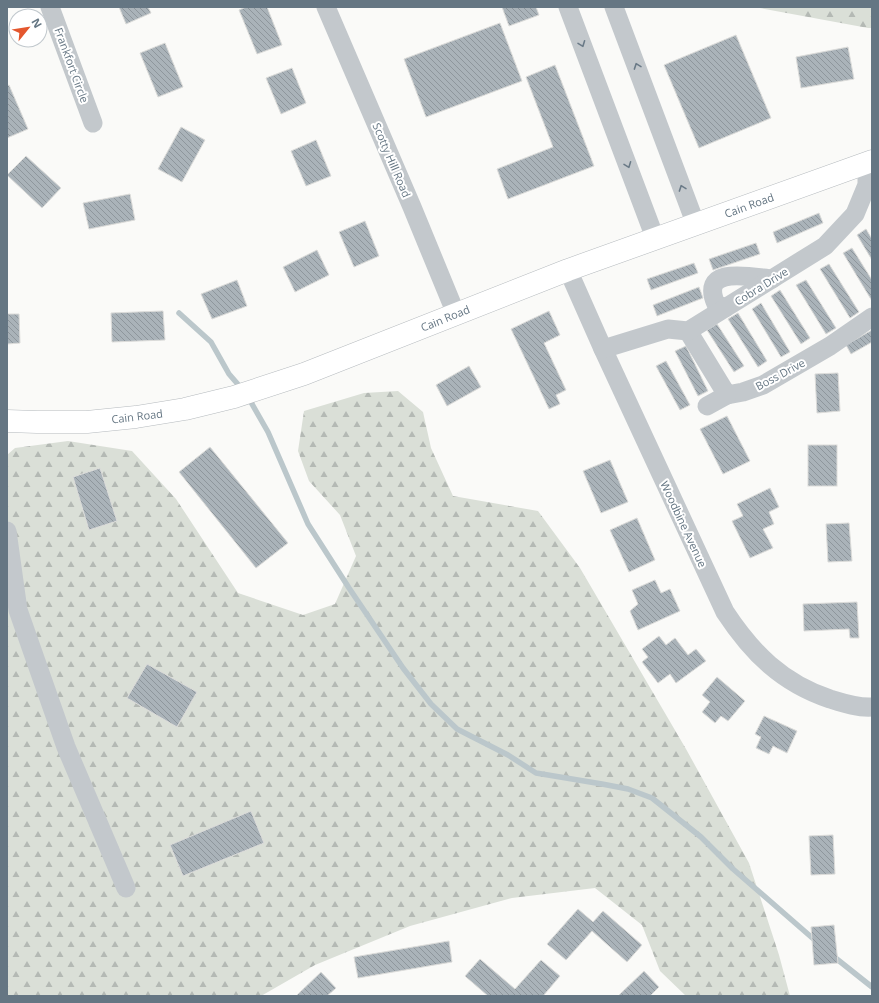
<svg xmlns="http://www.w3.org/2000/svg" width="879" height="1003" font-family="'Open Sans',sans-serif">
<defs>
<pattern id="forest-firs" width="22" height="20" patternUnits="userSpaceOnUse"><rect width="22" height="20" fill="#dadfd7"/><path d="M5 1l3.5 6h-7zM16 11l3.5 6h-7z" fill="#b4b9b4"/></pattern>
<pattern id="building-back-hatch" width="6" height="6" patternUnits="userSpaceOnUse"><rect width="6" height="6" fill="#aab3b9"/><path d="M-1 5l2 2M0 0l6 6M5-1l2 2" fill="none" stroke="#8e969c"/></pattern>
</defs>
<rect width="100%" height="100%" fill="#fafaf8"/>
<g fill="url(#forest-firs)">
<path d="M754,7H872V28H868Z"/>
<path d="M398,391L423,412L431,448L453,496L538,511L580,568L686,749L749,863L779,955L790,996H686L660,971L642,925L595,888L512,898L410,926L315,965L261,996H7V455L15,448L68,441L132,451L176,499L238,593L303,615L335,604L356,556L340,515L309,481L298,451L304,411L364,393Z"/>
</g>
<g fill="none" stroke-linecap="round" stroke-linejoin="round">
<g stroke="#bbc7cb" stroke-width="5.5">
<path d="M179,313L211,342L229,374L242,389"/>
<path d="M248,397L268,432L308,524L349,588L403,668L431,704L457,729L508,755L536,773L602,784L628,789L652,798L701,837L733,869L817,942"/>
<path d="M833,956L872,987"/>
</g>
</g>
<g fill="url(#building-back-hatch)" stroke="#dcdcda">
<path d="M119,7H148L151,13L126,24Z"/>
<path d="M246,7H267L282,45L257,54L239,10Z"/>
<path d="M502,7H536L539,15L509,26Z"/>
<path d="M500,23L522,81L426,117L404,59Z"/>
<path d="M736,35L771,118L699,148L664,65Z"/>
<path d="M165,43L183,87L158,97L140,53Z"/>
<path d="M848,47L854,79L801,88L796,57Z"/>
<path d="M555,65L594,166L508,199L497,169L553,147L526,77Z"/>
<path d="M292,68L306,103L281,114L266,78Z"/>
<path d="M9,85L28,129L7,138V86Z"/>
<path d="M181,127L205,140L182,182L158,169Z"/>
<path d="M316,140L331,176L306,186L291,151Z"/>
<path d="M26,156L61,188L42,208L7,175Z"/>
<path d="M130,194L135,220L89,229L83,203Z"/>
<path d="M819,213L823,223L777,243L773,232Z"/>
<path d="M365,221L379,256L354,267L339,232Z"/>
<path d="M866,229L872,239V260L857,235Z"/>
<path d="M756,243L760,254L713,270L709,259Z"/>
<path d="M852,248L872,280V301L843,253Z"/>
<path d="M317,250L329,275L295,292L283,267Z"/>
<path d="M694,263L698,273L651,290L647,279Z"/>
<path d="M829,264L859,312L850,318L820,269Z"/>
<path d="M237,280L247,306L212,319L201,294Z"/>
<path d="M806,280L836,328L826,334L796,285Z"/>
<path d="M699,287L703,298L657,316L653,305Z"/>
<path d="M780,290L810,338L801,344L771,296Z"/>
<path d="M761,303L790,352L781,357L752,309Z"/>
<path d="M163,311L165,340L112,342L111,313Z"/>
<path d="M549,311L560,335L544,343L566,390L556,395L560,404L549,409L511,329Z"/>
<path d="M738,313L767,361L758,367L728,319Z"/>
<path d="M7,314H19L20,343L7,344Z"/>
<path d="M717,324L744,366L734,372L707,330Z"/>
<path d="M872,330V342L851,354L846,345Z"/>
<path d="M686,346L708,391L698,396L675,351Z"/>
<path d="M666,361L690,405L680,410L656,366Z"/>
<path d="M469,366L481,387L447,406L436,385Z"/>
<path d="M838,373L840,411L817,413L815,374Z"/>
<path d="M727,416L750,461L723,474L700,429Z"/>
<rect x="808" y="445" width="29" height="41"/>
<path d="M210,447L288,543L256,568L179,472Z"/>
<path d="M610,460L628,502L601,513L583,471Z"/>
<path d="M100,468L117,521L89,530L73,477Z"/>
<path d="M770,488L779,507L769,512L774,524L763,529L773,548L750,558L732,521L743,516L737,504Z"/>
<path d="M637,518L655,560L629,572L610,530Z"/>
<path d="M849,523L852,561L828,562L826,524Z"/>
<path d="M655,580L661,593L670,589L680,611L638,630L630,611L638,604L632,590Z"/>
<path d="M857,602L859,638H850L849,629L804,631L803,604Z"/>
<path d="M659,636L666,645L675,638L688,655L696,649L706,661L676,683L670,674L658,683L642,662L648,657L642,649Z"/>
<path d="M147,664L197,692L177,727L127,698Z"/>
<path d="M717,677L745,701L728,721L721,716L715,723L702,712L710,702L702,695Z"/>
<path d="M764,716L797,731L787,753L773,746L769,754L756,748L761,737L755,734Z"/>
<path d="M251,811L264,843L183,876L170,845Z"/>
<path d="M833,835L835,874L811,875L809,836Z"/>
<path d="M578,909L593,922L603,911L642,945L627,962L592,931L566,960L547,944Z"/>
<path d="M834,925L838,963L814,965L811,927Z"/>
<path d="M449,941L452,962L358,978L354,957Z"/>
<path d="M480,959L515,989L541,960L560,976L543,996H488L465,976Z"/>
<path d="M644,971L659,987L650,996H618Z"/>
<path d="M321,972L336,988L327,996H296Z"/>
</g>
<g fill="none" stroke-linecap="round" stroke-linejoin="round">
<g stroke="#b5babe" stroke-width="23">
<path id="major" d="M7,421L37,422H87L136,417L185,409L234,397L304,374L568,270L872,161"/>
</g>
<g stroke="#c3c8cc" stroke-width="19">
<path d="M50,7L93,123"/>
<path d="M326,7L412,207L456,314"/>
<path d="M568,7L655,238"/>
<path d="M614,7L696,225"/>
<path d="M568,270L603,349L725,612C752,653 782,683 830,699C843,703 858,708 872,707"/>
<path d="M725,308L716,304C699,265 751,277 772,279"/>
<path d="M688,331L727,395L743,392L763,385L830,346L872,317"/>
<path d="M603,349L668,329L688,331L825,246L855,214L867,185V162"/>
<path d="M707,406L727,395"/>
<path d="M7,531L18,610L66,747L126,888"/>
</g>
<use href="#major" stroke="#fff" stroke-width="22"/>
</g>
<defs><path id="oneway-chevron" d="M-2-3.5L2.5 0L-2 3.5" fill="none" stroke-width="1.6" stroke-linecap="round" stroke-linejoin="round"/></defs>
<g stroke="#6a7a87">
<use href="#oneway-chevron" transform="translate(582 44) rotate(69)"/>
<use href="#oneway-chevron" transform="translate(637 66) rotate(-110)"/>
<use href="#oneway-chevron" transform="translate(628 165) rotate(69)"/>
<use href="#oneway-chevron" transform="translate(682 188) rotate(-110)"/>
</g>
<g text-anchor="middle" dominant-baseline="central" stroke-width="4" stroke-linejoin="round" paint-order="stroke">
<g font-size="11" fill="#657683" stroke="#fff">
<text transform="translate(72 65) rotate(70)">Frankfort Circle</text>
<text transform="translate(392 160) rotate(67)">Scotty Hill Road</text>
<text transform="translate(749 205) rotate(-20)">Cain Road</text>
<text transform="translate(761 286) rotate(-32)">Cobra Drive</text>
<text transform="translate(445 318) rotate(-22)">Cain Road</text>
<text transform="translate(780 374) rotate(-28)">Boss Drive</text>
<text transform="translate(137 416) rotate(-7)">Cain Road</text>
<text transform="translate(684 524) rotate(65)">Woodbine Avenue</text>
</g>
</g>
<rect width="879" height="1003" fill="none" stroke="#657683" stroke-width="16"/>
<g transform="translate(28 28) rotate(60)"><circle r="19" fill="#ffffff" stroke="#c1c8cd"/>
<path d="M0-3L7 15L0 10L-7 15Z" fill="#e4572e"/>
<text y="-6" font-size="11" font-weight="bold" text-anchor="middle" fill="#657683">N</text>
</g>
</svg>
